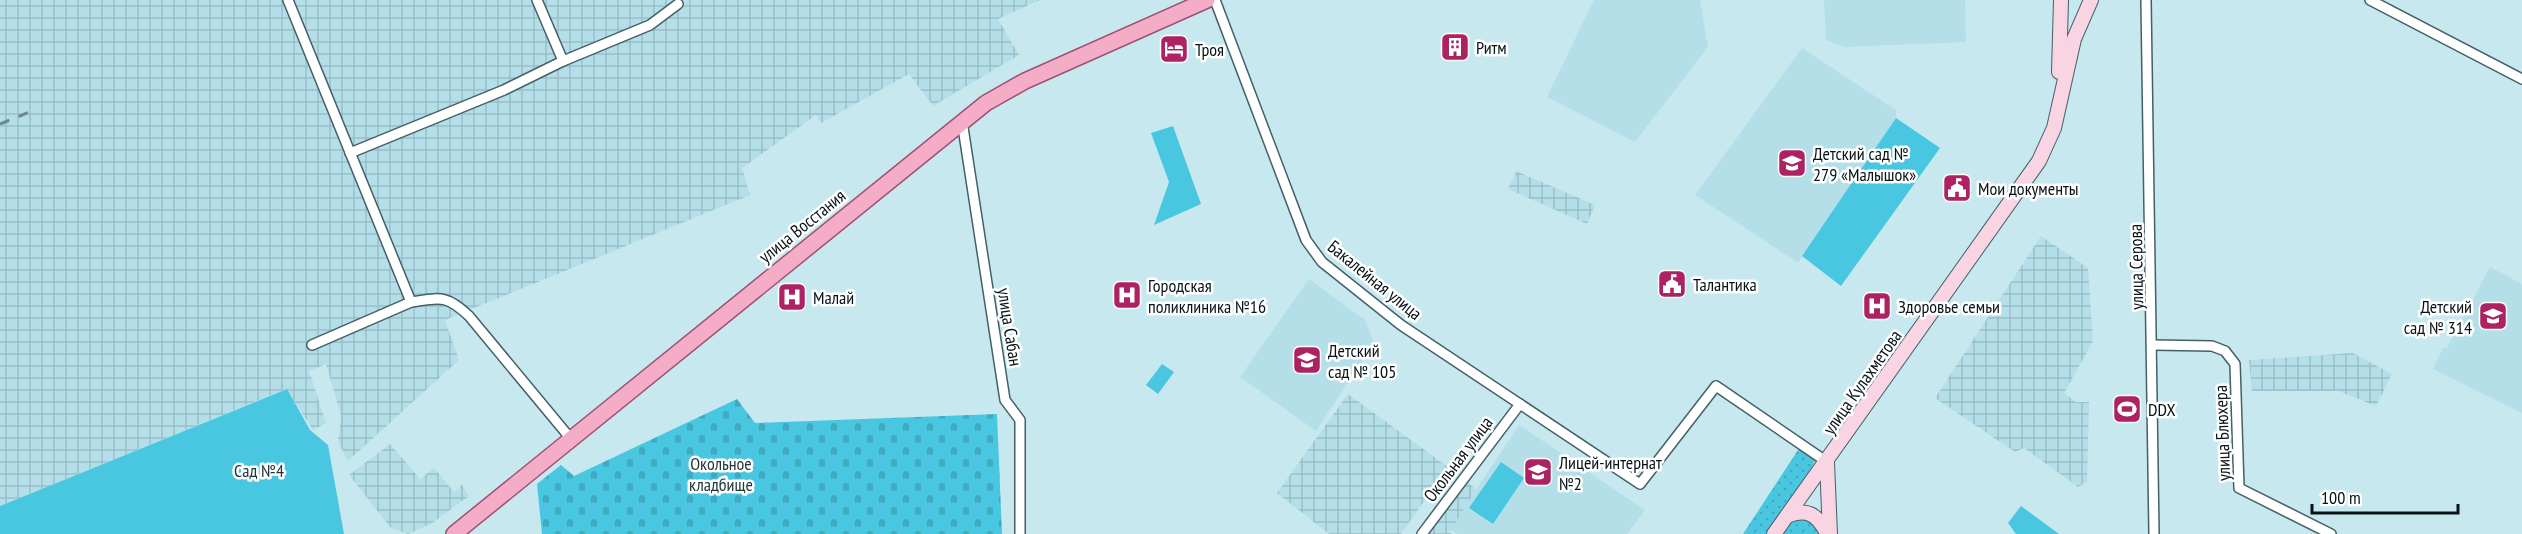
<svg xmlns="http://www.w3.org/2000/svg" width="2522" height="534" font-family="'PT Sans Narrow',sans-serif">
<defs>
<pattern id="industrial-grid" width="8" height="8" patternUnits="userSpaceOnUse" patternTransform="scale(1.5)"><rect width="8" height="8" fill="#b4dfe9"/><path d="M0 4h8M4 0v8" fill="none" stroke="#99bec7"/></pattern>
<pattern id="grass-dots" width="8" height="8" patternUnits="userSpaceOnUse" patternTransform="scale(1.5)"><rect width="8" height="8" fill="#4ac7e0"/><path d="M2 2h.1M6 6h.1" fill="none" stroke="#3faabf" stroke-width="1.8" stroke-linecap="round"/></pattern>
<pattern id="cemetery-stones" width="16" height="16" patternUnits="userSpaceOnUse" patternTransform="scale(1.5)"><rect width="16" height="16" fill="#4ac7e0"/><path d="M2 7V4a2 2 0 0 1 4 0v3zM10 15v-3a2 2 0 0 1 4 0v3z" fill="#3faabf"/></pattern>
</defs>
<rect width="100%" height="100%" fill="#c8e8f0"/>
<g fill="#b4dfe9">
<path d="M1594,0H1700L1708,47L1635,142L1547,97Z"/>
<path d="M1824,0H1965L1966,42L1844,47L1826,40Z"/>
<path d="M1802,48L1896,110V118L1798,263L1695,195Z"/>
<path d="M2490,267L2522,284V413L2433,369L2443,348H2447Z"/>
<path d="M1309,279L1365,320L1374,343L1316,431L1240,377Z"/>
<path d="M1519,425L1645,510L1627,534H1457L1450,529Z"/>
</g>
<g fill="url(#industrial-grid)">
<path d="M0,0H1040L998,19L1019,55L933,106L909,74L821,123L816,115L742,168L750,195L445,320L459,360L348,461L338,442L341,416L326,364L309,371L326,423L313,430L286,389L0,506Z"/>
<path d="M1516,171L1595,205L1587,224L1508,189Z"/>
<path d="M2041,236L2088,268L2093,341L2064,393L2076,402H2089L2087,482L2078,487L2024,448L2015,452L1935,398Z"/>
<path d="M2353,353L2392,374L2376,406L2338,391H2252L2249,360Z"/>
<path d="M1348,394L1448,467L1401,534H1329L1277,493Z"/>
<path d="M390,444L420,479L434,468L454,492L462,485L469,496L431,524L408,534L391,528L349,475Z"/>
<path d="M1460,477L1476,489L1450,532L1452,534H1417Z"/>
</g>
<g fill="url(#grass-dots)">
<path d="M1800,447L1815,460L1812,468L1766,534H1743Z"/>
<path d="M1809,516L1821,534H1782L1793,519Z"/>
</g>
<path fill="url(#cemetery-stones)" d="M737,399L755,423L997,414L1002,534H542L537,484L561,465L574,476Z"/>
<g fill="#4ac7e0">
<path d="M1896,118L1940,148L1841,286L1802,256Z"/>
<path d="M1173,126L1201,204L1154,225L1169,182L1151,133Z"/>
<path d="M1162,364L1174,372L1158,394L1146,385Z"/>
<path d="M287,389L310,430L328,445L344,534H0V506Z"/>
<path d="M1501,462L1524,478L1493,524L1469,508Z"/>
<path d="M2021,506L2059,534H2016L2008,523Z"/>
</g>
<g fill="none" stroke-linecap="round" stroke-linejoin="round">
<g stroke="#436067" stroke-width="12">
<g id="street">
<path d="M288,0L411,302L312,345"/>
<path d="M537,0L563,61"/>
<path d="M1215,0L1306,240L1322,262L1401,325L1640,484L1716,386L1827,462"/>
<path d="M2146,0L2154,534"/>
<path d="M2370,0L2522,79"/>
<path d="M962,121L1005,400L1020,420V534"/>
<path d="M350,153L504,90L563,61L650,25L678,4"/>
<path d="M411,302C440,298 446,294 469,316L571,439"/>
<path d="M2153,345L2212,346L2225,351L2235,364L2239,488L2331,534"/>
<path d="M1422,534L1520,404"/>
</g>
</g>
<g stroke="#436067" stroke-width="16">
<g id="secondary">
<path d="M2059,72L2061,0"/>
<path d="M1827,462L1830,534"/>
<path d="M1787,516C1807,508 1817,514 1827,533"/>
<path d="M1774,534L2039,161L2054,128L2074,39L2091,0"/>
</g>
</g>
<g stroke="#9c5270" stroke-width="18">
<path id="primary" d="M454,534L986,103L1025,81L1207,0"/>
</g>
<use href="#street" stroke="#fff" stroke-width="9"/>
<use href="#secondary" stroke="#f9d5e3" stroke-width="14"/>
<use href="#primary" stroke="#f4acc7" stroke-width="15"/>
<path stroke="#70878d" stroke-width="3" stroke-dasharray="10 10" stroke-linecap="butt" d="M0,124L37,109"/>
</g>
<defs>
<g id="building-square" transform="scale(1.5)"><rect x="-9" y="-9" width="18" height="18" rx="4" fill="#ac2262" stroke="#fff"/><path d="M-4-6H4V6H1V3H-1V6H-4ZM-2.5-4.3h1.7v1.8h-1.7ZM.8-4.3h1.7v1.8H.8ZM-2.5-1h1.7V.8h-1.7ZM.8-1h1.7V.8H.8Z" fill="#fff"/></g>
<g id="hotel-square" transform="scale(1.5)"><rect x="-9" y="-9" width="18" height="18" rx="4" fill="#ac2262" stroke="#fff"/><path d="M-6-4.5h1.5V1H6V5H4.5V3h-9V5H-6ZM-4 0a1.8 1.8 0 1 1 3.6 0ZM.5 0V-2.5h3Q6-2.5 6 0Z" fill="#fff"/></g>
<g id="school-square" transform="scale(1.5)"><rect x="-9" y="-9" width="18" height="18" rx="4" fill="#ac2262" stroke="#fff"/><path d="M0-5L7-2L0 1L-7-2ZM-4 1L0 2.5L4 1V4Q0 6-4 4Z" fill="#fff"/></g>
<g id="civic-square" transform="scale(1.5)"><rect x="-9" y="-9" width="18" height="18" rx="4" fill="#ac2262" stroke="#fff"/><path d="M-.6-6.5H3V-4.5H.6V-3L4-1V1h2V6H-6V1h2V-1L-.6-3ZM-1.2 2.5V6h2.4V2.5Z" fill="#fff"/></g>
<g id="hospital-square" transform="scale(1.5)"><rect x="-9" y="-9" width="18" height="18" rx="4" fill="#ac2262" stroke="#fff"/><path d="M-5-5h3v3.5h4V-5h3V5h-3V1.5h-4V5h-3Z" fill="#fff"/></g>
<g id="stadium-square" transform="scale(1.5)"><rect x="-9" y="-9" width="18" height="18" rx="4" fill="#ac2262" stroke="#fff"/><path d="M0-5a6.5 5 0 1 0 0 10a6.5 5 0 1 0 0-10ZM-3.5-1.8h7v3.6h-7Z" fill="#fff"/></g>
</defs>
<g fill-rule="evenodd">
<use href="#building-square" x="1455" y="47"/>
<use href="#hotel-square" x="1174" y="49"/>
<use href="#school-square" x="1792" y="163"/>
<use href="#civic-square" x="1957" y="188"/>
<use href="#civic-square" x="1672" y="284"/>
<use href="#hospital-square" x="1127" y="295"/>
<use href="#hospital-square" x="792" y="297"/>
<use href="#hospital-square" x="1877" y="306"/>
<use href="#school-square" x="2493" y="316"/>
<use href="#school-square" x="1307" y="360"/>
<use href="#stadium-square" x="2127" y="409"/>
<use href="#school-square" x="1538" y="472"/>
</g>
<g text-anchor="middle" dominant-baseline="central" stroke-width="5" stroke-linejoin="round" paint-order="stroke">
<g font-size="18" fill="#071316" stroke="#fff" text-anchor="start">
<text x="1476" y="47">Ритм</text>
<text x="1195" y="49">Троя</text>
<text x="1813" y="153">Детский сад №<tspan x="1813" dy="21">279 «Малышок»</tspan></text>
<text x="1978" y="188">Мои документы</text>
<text x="1693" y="284">Талантика</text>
<text x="1148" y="285">Городская<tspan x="1148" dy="21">поликлиника №16</tspan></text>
<text x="813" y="297">Малай</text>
<text x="1898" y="306">Здоровье семьи</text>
<text x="2472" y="306" text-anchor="end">Детский<tspan x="2472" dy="21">сад № 314</tspan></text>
<text x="1328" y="350">Детский<tspan x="1328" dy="21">сад № 105</tspan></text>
<text x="2148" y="409">DDX</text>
<text x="1559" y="462">Лицей-интернат<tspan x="1559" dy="21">№2</tspan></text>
</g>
<g font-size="18" fill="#071316" stroke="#fff">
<text transform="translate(802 226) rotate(-39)">улица Восстания</text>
<text transform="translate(2136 267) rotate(-91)">улица Серова</text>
<text transform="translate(1375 280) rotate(39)">Бакалейная улица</text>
<text transform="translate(1010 327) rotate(81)">улица Сабан</text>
<text transform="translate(1862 382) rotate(-55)">улица Кулахметова</text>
<text transform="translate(2222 433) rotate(-92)">улица Блюхера</text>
<text transform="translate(1458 459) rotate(-53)">Окольная улица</text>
</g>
<g font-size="18" fill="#21373c" stroke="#fff">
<text x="721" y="463">Окольное<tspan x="721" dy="21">кладбище</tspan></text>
<text x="259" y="470">Сад №4</text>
</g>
</g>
<path d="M2312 504v9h146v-9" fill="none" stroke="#071316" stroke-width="3"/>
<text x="2321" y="504" font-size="18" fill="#071316" stroke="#ffffff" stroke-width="4.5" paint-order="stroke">100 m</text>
</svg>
